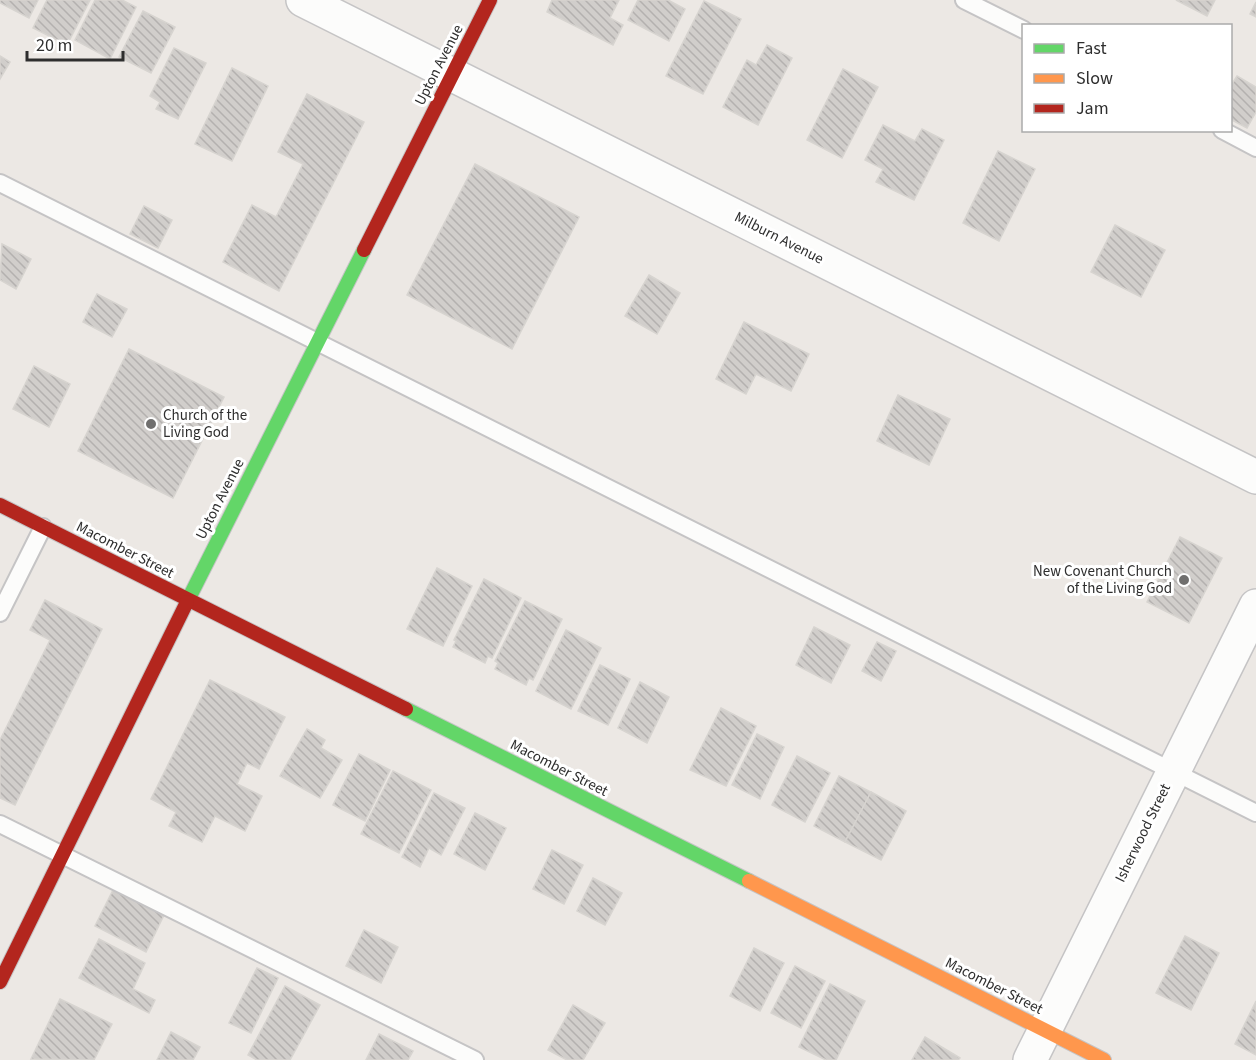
<svg xmlns="http://www.w3.org/2000/svg" width="1256" height="1060" font-family="'Source Sans 3',sans-serif">
<defs>
<pattern id="building-back-hatch" width="6" height="6" patternUnits="userSpaceOnUse" patternTransform="scale(1.5)"><rect width="6" height="6" fill="#d1cecb"/><path d="M-1 5l2 2M0 0l6 6M5-1l2 2" fill="none" stroke="#b4b1af"/></pattern>
</defs>
<rect width="100%" height="100%" fill="#ece8e4"/>
<g fill="url(#building-back-hatch)" stroke="#d7d4d0" stroke-width="1.5">
<path d="M0,0H38L29,18L0,3Z"/>
<path d="M47,0H90L67,45L33,28Z"/>
<path d="M95,0H122L136,7L110,59L75,40Z"/>
<path d="M552,0H619L610,18L623,25L613,45L547,12Z"/>
<path d="M638,0H668L685,9L669,41L628,20Z"/>
<path d="M1176,0H1215L1207,16Z"/>
<path d="M704,1L741,19L703,94L666,76Z"/>
<path d="M1256,2V17L1250,14Z"/>
<path d="M143,11L175,27L151,73L119,57Z"/>
<path d="M767,45L792,58L758,125L723,107L747,60L756,65Z"/>
<path d="M174,48L206,63L178,119L156,109L160,102L150,96Z"/>
<path d="M0,56L10,62L0,79Z"/>
<path d="M232,68L268,86L232,161L195,144Z"/>
<path d="M843,69L878,87L842,158L807,140Z"/>
<path d="M1237,76L1256,87V112L1247,128L1230,119V87Z"/>
<path d="M307,94L364,122L279,291L223,262L252,205L276,217L303,164L278,152Z"/>
<path d="M883,125L915,141L922,129L944,140L914,200L876,182L883,169L865,160Z"/>
<path d="M998,151L1035,169L999,241L963,223Z"/>
<path d="M475,164L579,217L512,349L407,295Z"/>
<path d="M144,206L172,220L158,248L130,234Z"/>
<path d="M1115,225L1165,250L1141,297L1091,272Z"/>
<path d="M2,244L31,259L16,289L0,280Z"/>
<path d="M649,275L680,293L657,334L625,316Z"/>
<path d="M97,294L127,309L112,337L83,322Z"/>
<path d="M744,322L809,354L791,391L756,374L746,394L716,379Z"/>
<path d="M129,349L224,397L173,498L78,451Z"/>
<path d="M34,366L70,384L49,427L13,409Z"/>
<path d="M898,395L950,419L929,465L877,441Z"/>
<path d="M1180,537L1222,558L1189,623L1147,602Z"/>
<path d="M437,568L472,586L443,646L407,629Z"/>
<path d="M484,579L521,598L492,658L488,656L485,663L453,647L456,641L454,640Z"/>
<path d="M45,600L102,629L15,805L0,798V740L50,640L30,630Z"/>
<path d="M525,601L562,619L533,680L529,678L526,685L495,669L498,663L495,661Z"/>
<path d="M814,627L850,645L831,683L796,665Z"/>
<path d="M566,630L601,648L571,709L536,691Z"/>
<path d="M877,642L896,651L881,681L862,671Z"/>
<path d="M600,665L630,679L608,725L578,711Z"/>
<path d="M210,680L285,717L259,769L247,763L237,784L262,796L245,831L215,816L202,842L169,826L176,812L151,799Z"/>
<path d="M640,682L669,697L647,743L618,728Z"/>
<path d="M721,708L756,726L726,786L690,770Z"/>
<path d="M307,729L325,740L321,748L342,760L320,798L280,776Z"/>
<path d="M757,734L784,747L760,799L732,785Z"/>
<path d="M359,754L390,770L365,821L333,805Z"/>
<path d="M797,756L830,773L805,822L772,805Z"/>
<path d="M393,771L431,790L399,853L361,834Z"/>
<path d="M839,776L871,792L845,842L814,826Z"/>
<path d="M871,792L906,811L881,860L845,842Z"/>
<path d="M434,793L465,808L441,855L429,848L420,867L402,857Z"/>
<path d="M475,813L506,828L485,870L454,854Z"/>
<path d="M552,850L583,865L564,904L533,889Z"/>
<path d="M593,878L622,893L605,925L577,911Z"/>
<path d="M113,890L164,915L146,952L95,926Z"/>
<path d="M364,930L398,947L381,983L346,966Z"/>
<path d="M1185,936L1219,953L1191,1010L1156,993Z"/>
<path d="M99,939L145,963L133,989L155,1000L149,1013L79,978Z"/>
<path d="M754,948L784,963L760,1011L730,996Z"/>
<path d="M795,966L825,981L801,1028L771,1013Z"/>
<path d="M257,968L278,978L251,1033L229,1023Z"/>
<path d="M830,984L865,1001L836,1060H826L799,1047Z"/>
<path d="M285,986L320,1005L290,1060H257L248,1055Z"/>
<path d="M60,999L112,1024L94,1060L31,1059Z"/>
<path d="M1256,1001V1055L1235,1044Z"/>
<path d="M573,1005L605,1023L583,1060H567L548,1050Z"/>
<path d="M171,1032L200,1047L193,1060H157Z"/>
<path d="M379,1034L413,1051L408,1060H366Z"/>
<path d="M925,1037L960,1058L958,1060H912Z"/>
</g>
<g fill="none" stroke-linecap="round" stroke-linejoin="round">
<g stroke="#c5c4c5" stroke-width="20">
<g id="lane">
<path d="M964,0L1024,30"/>
<path d="M1222,130L1256,148"/>
<path d="M0,183L1256,813"/>
<path d="M0,613L43,527"/>
<path d="M0,824L475,1060"/>
</g>
</g>
<g stroke="#c5c4c5" stroke-width="36">
<g id="street">
<path d="M303,0L1256,477"/>
<path d="M1030,1060L1256,606"/>
</g>
</g>
<g stroke="#c5c4c5" stroke-width="16">
<g id="fast">
<path d="M187,602L364,250"/>
<path d="M406,709L749,881"/>
</g>
</g>
<g stroke="#c5c4c5" stroke-width="16">
<path id="slow" d="M749,881L1104,1060"/>
</g>
<g stroke="#c5c4c5" stroke-width="16">
<g id="jam">
<path d="M364,250L490,0"/>
<path d="M0,505L406,709"/>
<path d="M0,982L187,602"/>
</g>
</g>
<use href="#lane" stroke="#fcfcfb" stroke-width="16"/>
<use href="#street" stroke="#fcfcfb" stroke-width="33"/>
<use href="#fast" stroke="#63d668" stroke-width="14"/>
<use href="#slow" stroke="#ff974d" stroke-width="14"/>
<use href="#jam" stroke="#b3261e" stroke-width="14"/>
</g>
<g fill="#706f6e" stroke="#fff" stroke-width="2">
<circle cx="151" cy="424" r="6"/>
<circle cx="1184" cy="580" r="6"/>
</g>
<g text-anchor="middle" dominant-baseline="central" stroke-width="6" stroke-linejoin="round" paint-order="stroke">
<g font-size="15" fill="#2e2e2e" stroke="#fff">
<text transform="translate(439 65) rotate(-63)">Upton Avenue</text>
<text transform="translate(779 238) rotate(27)">Milburn Avenue</text>
<text transform="translate(220 499) rotate(-63)">Upton Avenue</text>
<text transform="translate(125 550) rotate(27)">Macomber Street</text>
<text transform="translate(559 768) rotate(27)">Macomber Street</text>
<text transform="translate(1143 833) rotate(-64)">Isherwood Street</text>
<text transform="translate(994 986) rotate(27)">Macomber Street</text>
</g>
<g font-size="15" fill="#2e2e2e" stroke="#fff" text-anchor="start">
<text x="163" y="415">Church of the<tspan x="163" dy="17">Living God</tspan></text>
<text x="1172" y="571" text-anchor="end">New Covenant Church<tspan x="1172" dy="17">of the Living God</tspan></text>
</g>
</g>
<rect x="1022" y="24" width="210" height="108" fill="#ffffff" stroke="#ababab" stroke-width="1.5"/>
<rect x="1034" y="44" width="30" height="9" fill="#63d668" stroke="#ababab" stroke-width="1.5"/>
<text x="1076" y="54" font-size="18" fill="#2e2e2e">Fast</text>
<rect x="1034" y="74" width="30" height="9" fill="#ff974d" stroke="#ababab" stroke-width="1.5"/>
<text x="1076" y="84" font-size="18" fill="#2e2e2e">Slow</text>
<rect x="1034" y="104" width="30" height="9" fill="#b3261e" stroke="#ababab" stroke-width="1.5"/>
<text x="1076" y="114" font-size="18" fill="#2e2e2e">Jam</text>
<path d="M27 51v9h96v-9" fill="none" stroke="#2e2e2e" stroke-width="3"/>
<text x="36" y="51" font-size="18" fill="#2e2e2e" stroke="#ffffff" stroke-width="4.5" paint-order="stroke">20 m</text>
</svg>
